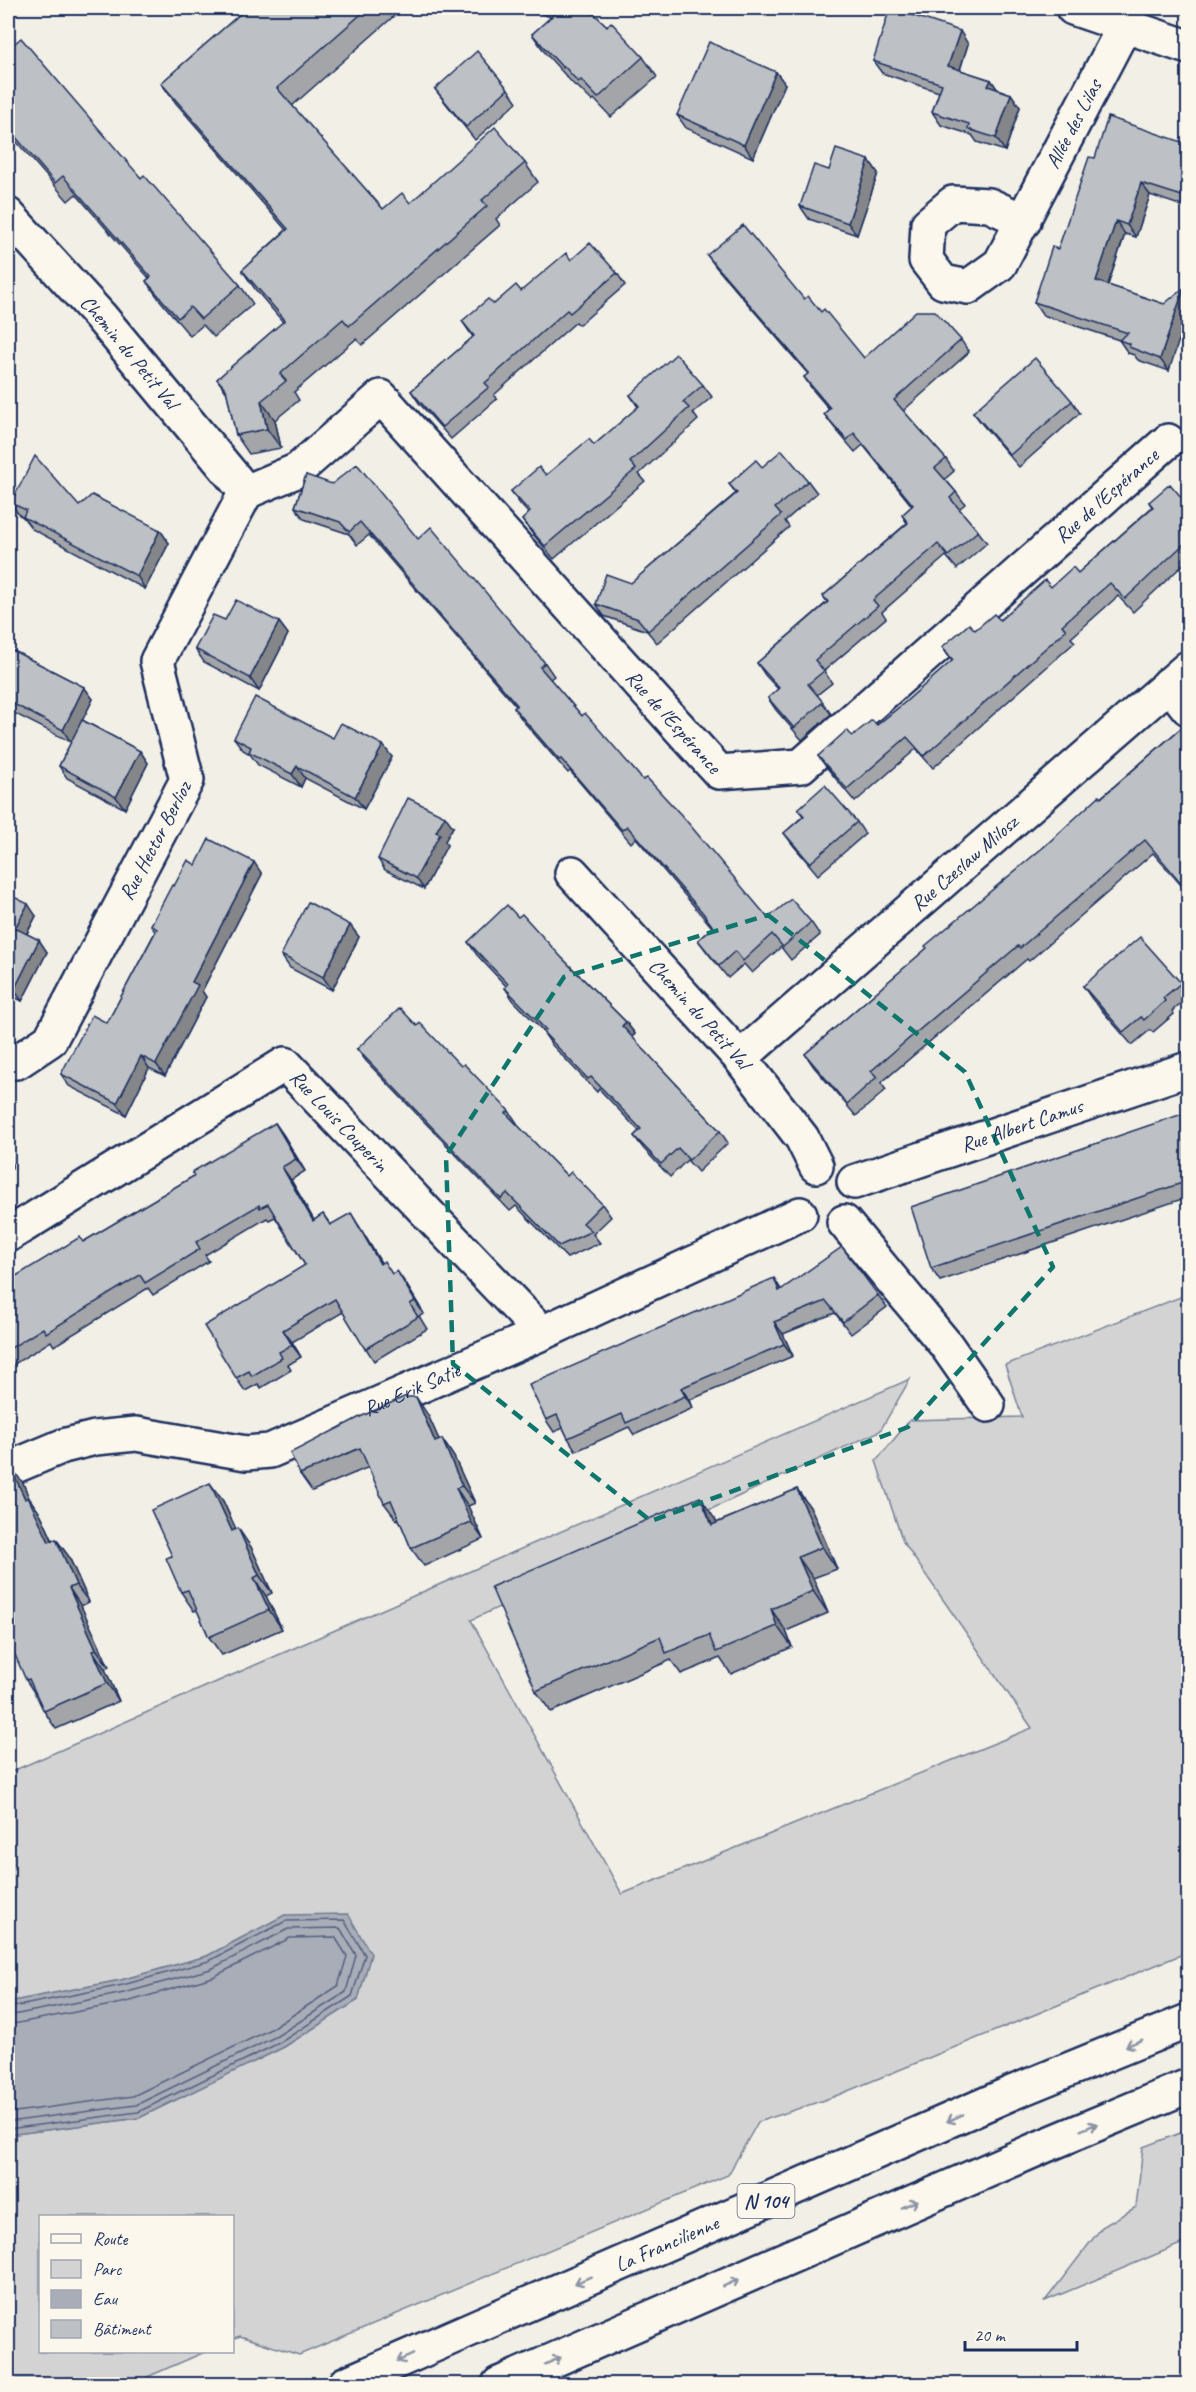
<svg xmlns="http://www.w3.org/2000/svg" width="1196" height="2392" font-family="Caveat,sans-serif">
<rect width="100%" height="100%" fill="#f2efe6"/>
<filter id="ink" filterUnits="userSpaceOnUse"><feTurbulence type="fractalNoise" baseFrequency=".0167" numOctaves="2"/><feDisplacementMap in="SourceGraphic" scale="12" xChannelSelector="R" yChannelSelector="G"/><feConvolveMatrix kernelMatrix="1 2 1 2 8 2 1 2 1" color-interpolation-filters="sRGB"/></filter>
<g filter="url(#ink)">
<g fill="#d2d3d2" stroke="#768198" stroke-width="1.5">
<path d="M1188,1294V1952L833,2097L758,2122L728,2175L299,2355L240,2336L233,2339L232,2216H40V2352H205L131,2384H8V2135L139,2118L284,2047L358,2000L285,1915L207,1956L121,1980L8,2002V1773L910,1379L880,1431L471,1620L622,1894L1032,1728L903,1542L876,1461L910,1420L1022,1417L1005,1365Z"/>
<path d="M1188,2130V2241L1045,2301L1102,2227L1136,2207L1143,2147Z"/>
</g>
<path fill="#a9adb7" stroke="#707b93" stroke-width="1.5" d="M348,1914L371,1954L358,2000L284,2047L139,2118L8,2135V2002L121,1980L207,1956L285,1915Z"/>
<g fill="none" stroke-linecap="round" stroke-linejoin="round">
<g stroke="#546182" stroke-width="1.5">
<path d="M8,2008L123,1985L209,1961L286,1921L344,1920L365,1955L352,1996L281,2042L138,2112L8,2129"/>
<path d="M8,2016L124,1993L211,1969L288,1929L340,1928L356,1955L346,1992L277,2036L136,2105L8,2122"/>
<path d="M8,2025L127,2002L213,1977L290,1938L335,1937L347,1956L338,1986L273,2028L133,2096L8,2113"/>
</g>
<g stroke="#1b2f5e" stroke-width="38">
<g id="street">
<path id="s1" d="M8,215L100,316L246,492"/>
<path id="s2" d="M1024,221L989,205L953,203L928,224L926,260L943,282L968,287L1000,264L1125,25"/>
<path id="s3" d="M246,492L298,470L381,397L719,772L801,766L1168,441"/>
<path d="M1169,684L1188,708"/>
<path id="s4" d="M572,873L740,1058L802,1138L816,1166"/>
<path id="s5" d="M740,1058L1188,668"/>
<path id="s6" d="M8,1062H17L50,1040L187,780L157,661L246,492"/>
<path id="s7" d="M854,1182L1188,1069"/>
<path d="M844,1222L946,1345L988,1405"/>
<path id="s8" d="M8,1235L285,1064L542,1333"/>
<path id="s9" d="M8,1469L63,1446L95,1438L136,1434L246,1453L270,1451L542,1333L800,1214"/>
</g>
</g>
<g stroke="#1b2f5e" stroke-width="38">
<path id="secondary" d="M1073,8L1188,47"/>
</g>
<g stroke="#1b2f5e" stroke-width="38">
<g id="highway">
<path id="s10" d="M345,2384L1009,2094L1188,2021"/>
<path d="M499,2384L1044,2146L1188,2086"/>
</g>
</g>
<use href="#street" stroke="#fbf7ec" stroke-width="33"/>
<use href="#secondary" stroke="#fbf7ec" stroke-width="33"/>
<use href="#highway" stroke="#fbf7ec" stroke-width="33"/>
</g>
<g fill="#a3a5a9" stroke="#1b2f5e" stroke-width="1.5">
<path d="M247,8H403L292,106L383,209L410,203L525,163L538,182L496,219L500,225L362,345L356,339L294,392L299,400L275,420L281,448L249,454L236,435L227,393L217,379L283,322L255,289L242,270L286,230L175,102L161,83Z"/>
<path d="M524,8H588L607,26L643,57L657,77L611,117L594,99L592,101L577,86L576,87L546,54L532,34L551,17Z"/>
<path d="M968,44L960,70L991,80L997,89L1011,94L1020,107L1005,151L977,142L972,135L941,125L932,112L939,92L882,73L873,61Z"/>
<path d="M8,49L141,178L240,285L253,304L214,337L203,325L190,336L159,299L146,281L149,278L76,194L68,201L8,132Z"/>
<path d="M776,72L785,84L753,158L686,128L677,115Z"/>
<path d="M435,89H508L517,102L475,140L444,101Z"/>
<path d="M1188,144V208L1150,195L1136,237L1125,234L1108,285L1164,304L1169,371L1138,360L1134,355L1128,353L1119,340L1043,315L1034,302L1058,249L1095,158Z"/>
<path d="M869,160L878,173L857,235L809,219L800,206L829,170Z"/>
<path d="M707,255L804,299L821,312L864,358L961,340L969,352L903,411L946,459L954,471L945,479L956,492L965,504L959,509L978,531L987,543L957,569L946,556L882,612L886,618L824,671L832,683L817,695L831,714L802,740L776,710L768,698L778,689L765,675L757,663L827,602L823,596L907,523L902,515L912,506L863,445L855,452L833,426L824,414L829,409L812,389L804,377L808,374L716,267Z"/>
<path d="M571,260L617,273L625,285L579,325L576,322L494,395L497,399L451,439L419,403L411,391L473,337L462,321L494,304L521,291Z"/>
<path d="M703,385L712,397L693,413L698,420L639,474L645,481L554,559L531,532L522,520L529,514L520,504L511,491L546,475L594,445L638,407L630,395Z"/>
<path d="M1072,401L1080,413L1019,467L982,424L973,412Z"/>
<path d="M762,467L808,481L817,493L785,521L789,527L657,643L647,631L604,616L596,604L631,583L736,493L729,484Z"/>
<path d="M306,475L418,539L545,663L554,676L550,679L582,716L643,780L768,918L811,922L820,935L791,960L781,947L752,973L744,964L728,978L707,952L698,940L712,927L711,926L636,838L631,843L570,771L568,773L523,721L514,708L516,706L369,535L357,545L349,534L304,519L295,507Z"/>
<path d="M1149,502L1188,505V560L1133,612L1118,596L1071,638L1075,642L933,768L916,749L855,802L827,768L818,756L852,736L877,725L903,704L952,661L942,647L975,630L1000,620L1051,587L1078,573L1152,507Z"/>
<path d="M11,503L79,506L160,530L169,543L145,589L32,529L23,517L19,515Z"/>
<path d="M225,620L279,622L288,634L259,691L204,662L195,649Z"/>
<path d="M8,648L84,687L93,699L82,720L140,751L148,763L125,809L67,778L59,766L71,742L10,711L9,714L8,713Z"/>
<path d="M1188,722V893L1153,853L1029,961L1027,959L881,1083L886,1090L856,1116L814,1067L805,1054Z"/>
<path d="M234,738H333L392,757L364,809L305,778L301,787L258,765L250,754L243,750Z"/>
<path d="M798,809L857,822L865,834L818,875L793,845L784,833L803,816Z"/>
<path d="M453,827L445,841L447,845L424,889L385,870L378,859Z"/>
<path d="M196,865L262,874L202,991L206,997L165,1076L149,1068L126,1115L69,1086L61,1074L107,1023L155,932L151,925L174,886Z"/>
<path d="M8,894L36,916L27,934L39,940L47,952L22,1001L8,994Z"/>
<path d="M518,917L562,958L626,1022L635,1034L632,1037L720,1131L728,1143L698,1172L687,1160L670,1177L643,1148L634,1136L639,1131L599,1089L597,1092L552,1045L543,1032H544L513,1000L505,988L506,986L477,955L468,942Z"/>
<path d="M350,925L359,937L332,990L290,968L281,955Z"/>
<path d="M1181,983L1188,994V997L1172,1011L1174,1014L1153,1032L1150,1030L1132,1045L1092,999L1083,986Z"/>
<path d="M357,1049L461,1066L509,1111L517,1123L516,1124L567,1176L602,1204L611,1217L593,1234L600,1243L567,1258L516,1206L510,1211L366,1061Z"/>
<path d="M1188,1112V1197L940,1281L931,1268Z"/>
<path d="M8,1113L11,1119L12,1168H8Z"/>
<path d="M275,1123L284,1136L305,1171L291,1180L314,1220L323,1214L331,1225L359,1226L381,1263L392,1274L406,1284L424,1314L419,1316L427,1329L374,1361L343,1312L292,1342L301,1357L288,1365L291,1370L261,1388L258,1384L245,1391L236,1378L305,1265L275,1217L269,1220L267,1218L205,1255L209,1261L153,1295L148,1288L54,1346L51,1341L8,1368V1281L83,1242L194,1176Z"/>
<path d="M781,1289L878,1295L887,1307L851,1334L835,1313L783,1334L793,1356L690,1400L693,1408L634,1435L629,1427L576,1451L568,1438L563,1428L554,1432L546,1420Z"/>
<path d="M428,1415L439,1440L442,1439L454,1457L475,1503L468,1506L483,1539L424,1566L411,1548L399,1519L397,1520L384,1503L369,1467L312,1491L300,1474Z"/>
<path d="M23,1483L29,1498L41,1515L53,1541L56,1539L69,1557L89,1602L81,1606L109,1667L105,1669L119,1701L56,1729L44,1711L37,1697L26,1680Z"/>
<path d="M797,1489L812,1510L837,1569L813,1578L828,1613L786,1631L792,1647L731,1674L720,1658L681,1674L671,1660L551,1712L536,1691L715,1519L716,1523Z"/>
<path d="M223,1501L236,1529L251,1547L272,1593L266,1596L282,1629L222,1655L209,1637L197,1610L194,1611L181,1592L172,1556Z"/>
</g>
<g fill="#848689" stroke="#1b2f5e" stroke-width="1.5">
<path d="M960,31L968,44L957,79L948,66Z"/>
<path d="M776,72L785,84L753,158L744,145Z"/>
<path d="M991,80L1000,93L988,86Z"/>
<path d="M1011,94L1020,107L1005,151L996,138Z"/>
<path d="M869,160L878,173L857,235L848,223Z"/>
<path d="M1141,183L1150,195L1136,237L1127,225Z"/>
<path d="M1116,221L1125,234L1105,293L1096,281Z"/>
<path d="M1184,288L1188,295V312L1169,371L1160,359Z"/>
<path d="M261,401L275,420L281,448L267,429Z"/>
<path d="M160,530L169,543L145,589L137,576Z"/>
<path d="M279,622L288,634L259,691L250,678Z"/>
<path d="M84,687L93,699L71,743L63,730Z"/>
<path d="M383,745L392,757L364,809L355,797Z"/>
<path d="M140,751L148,763L125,809L116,797Z"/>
<path d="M297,766L305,778L301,787L292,774Z"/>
<path d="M445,816L453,827L445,841L447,845L424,889L416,878L436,832Z"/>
<path d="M254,862L262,874L202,991L206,997L165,1076L156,1064L192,982Z"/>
<path d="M28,904L36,916L23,940L15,928Z"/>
<path d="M350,925L359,937L332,990L323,977Z"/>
<path d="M39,940L47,952L22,1001L14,990Z"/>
<path d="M626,1022L635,1034L631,1038L622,1026Z"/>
<path d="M141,1056L149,1068L126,1115L117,1103Z"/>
<path d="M8,1113L11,1119L12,1168L8,1161Z"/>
<path d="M275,1123L284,1136L305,1171L296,1159Z"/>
<path d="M282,1167L291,1180L321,1233L313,1221Z"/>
<path d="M351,1213L359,1226L389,1276L380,1264Z"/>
<path d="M397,1271L406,1284L424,1314L415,1301Z"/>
<path d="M774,1278L782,1291H779Z"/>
<path d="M774,1322L783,1334L793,1356L784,1344Z"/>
<path d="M283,1330L292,1342L301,1357L292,1345Z"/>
<path d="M681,1388L690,1400L693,1408L685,1396Z"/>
<path d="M416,1397L428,1415L448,1460L435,1442Z"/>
<path d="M442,1439L454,1457L475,1503L462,1486Z"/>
<path d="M10,1466L23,1483L29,1498L41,1515L61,1560L49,1542L25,1499Z"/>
<path d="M210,1483L223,1501L245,1550L232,1531Z"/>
<path d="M456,1488L468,1506L483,1539L471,1522Z"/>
<path d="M797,1489L812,1510L837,1569L822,1547Z"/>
<path d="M700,1497L715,1519L727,1547L712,1525Z"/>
<path d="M238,1528L251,1547L272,1593L259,1575Z"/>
<path d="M56,1539L69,1557L89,1602L76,1585Z"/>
<path d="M798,1557L813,1578L828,1613L813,1591Z"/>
<path d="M254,1578L266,1596L282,1629L269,1610Z"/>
<path d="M69,1588L81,1606L109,1667L96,1649Z"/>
<path d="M771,1609L786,1631L792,1647L777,1626Z"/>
<path d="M93,1651L105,1669L119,1701L107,1683Z"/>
</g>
<g fill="#bdc0c4" stroke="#1b2f5e" stroke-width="1.5">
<path d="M247,8H368L277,88L383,209L402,193L410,203L495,127L525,163L482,200L487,206L349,326L343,319L280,374L286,381L261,401L267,429L236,435L226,389L217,379L285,320L242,270L288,229L161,83Z"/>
<path d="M561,8H588L607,26L611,22L643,57L598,98L581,80L578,82L564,66L563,68L532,34Z"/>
<path d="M890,8L960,31L948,66L991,80L988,86L1011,94L996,138L968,129L969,124L932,112L942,84L873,61Z"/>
<path d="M21,38L141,178L144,175L240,285L201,319L190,307L178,318L146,281L151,277L63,176L55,183L8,128V49Z"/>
<path d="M709,42L776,72L744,145L677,115Z"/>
<path d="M477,51L508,89L466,127L435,89Z"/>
<path d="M1108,117L1188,144V198L1141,183L1127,225L1116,221L1096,281L1164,304L1184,288L1160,359L1129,347L1130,344L1119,340L1128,333L1034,302L1052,247L1058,249L1089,157L1095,158Z"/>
<path d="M836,149L869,160L848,223L800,206L814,165L829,170Z"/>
<path d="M743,225L804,299L808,296L821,312L824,309L864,358L916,311H935L961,340L894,400L946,459L935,468L956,492L950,498L978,531L948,556L938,544L873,600L878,606L815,660L824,671L808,684L823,702L794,728L768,698L779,688L757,663L828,602L823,596L908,523L902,515L913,505L854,433L847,440L824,414L830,408L804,377L809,373L707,255Z"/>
<path d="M590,243L617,273L570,313L567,310L485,383L489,387L442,427L411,391L474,336L462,321L488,299L494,304L516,285L521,291L566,253L571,260Z"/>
<path d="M676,354L703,385L683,402L689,408L630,462L636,469L545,546L522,520L530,512L511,491L539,467L546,475L589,439L594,445L639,406L630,395Z"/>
<path d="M1035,358L1072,401L1010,455L973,412Z"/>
<path d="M782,450L808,481L775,508L781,515L648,631L638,619L596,604L606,574L631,583L737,493L729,484L756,460L762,467Z"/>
<path d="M35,456L79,506L92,495L160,530L137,576L23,517L26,510L11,503Z"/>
<path d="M357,464L418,539L431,527L545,663L540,667L582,716L585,713L643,780L647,778L684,818L768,918L791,899L811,922L783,947L772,934L743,961L735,951L719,966L698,940L713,927L703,913L627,826L622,830L561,759L559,760L514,708L517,705L360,522L349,532L340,522L295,507L306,475L332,484Z"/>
<path d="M1170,484L1188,505V547L1185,543L1125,599L1110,583L1062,625L1066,630L924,756L907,737L847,789L818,756L847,730L852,736L872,720L877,725L903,704L953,660L942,647L969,624L975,630L994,614L1000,620L1045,580L1051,587L1073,567L1078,573L1153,507L1149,502Z"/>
<path d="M236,600L279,622L250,678L195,649L213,615L225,620Z"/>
<path d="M8,648L84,687L63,730L8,701Z"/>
<path d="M255,697L333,738L341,723L383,745L355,797L297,766L292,774L249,752L251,747L234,738Z"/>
<path d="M82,720L140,751L116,797L59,766Z"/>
<path d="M1188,722V891L1145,840L1020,948L1018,946L871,1071L877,1077L847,1104L805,1054L927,948L925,946L1046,845L1099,796L1101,798Z"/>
<path d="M825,785L857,822L810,863L784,833L804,816L798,809Z"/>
<path d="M408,798L445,816L436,832L440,834L416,878L378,859Z"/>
<path d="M209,839L254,862L192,982L198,985L156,1064L141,1056L117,1103L61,1074L92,1015L107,1023L157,929L151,925L172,885L174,886L188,860L196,865Z"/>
<path d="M8,894L28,904L15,928L39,940L14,990L8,986Z"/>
<path d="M308,902L350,925L323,977L281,955Z"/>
<path d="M507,905L518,917L522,914L562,958L626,1022L622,1026L720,1131L689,1160L678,1148L661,1164L634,1136L641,1129L591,1077L588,1079L543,1032L546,1030L505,988L508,984L468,942Z"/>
<path d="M1140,937L1181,983L1163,998L1165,1001L1144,1020L1141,1017L1123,1032L1083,986Z"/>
<path d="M400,1008L417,1026L420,1023L461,1066L464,1064L509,1111L506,1113L567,1176L571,1172L602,1204L583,1223L592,1231L559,1246L507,1193L501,1199L357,1049Z"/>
<path d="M1188,1112V1181L931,1268L911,1207Z"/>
<path d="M275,1123L296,1159L282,1167L313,1221L323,1214L330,1225L351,1213L380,1264L384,1261L392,1274L397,1271L415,1301L410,1304L418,1317L365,1349L335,1299L283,1330L292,1345L279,1352L282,1358L252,1376L249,1371L236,1378L204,1326L305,1265L268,1204L260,1208L259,1205L196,1242L200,1249L145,1283L140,1275L46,1333L43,1328L8,1350V1281L80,1237L83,1242L194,1176L192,1172Z"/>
<path d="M842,1247L878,1295L843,1322L826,1301L774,1322L784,1344L681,1388L685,1396L626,1423L622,1414L568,1438L557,1415L546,1420L529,1385L774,1278L779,1291Z"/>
<path d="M404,1397H416L435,1442L442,1439L462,1486L456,1488L471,1522L411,1548L391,1500L384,1503L360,1448L300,1474L290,1453L360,1417Z"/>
<path d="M10,1466L25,1499L28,1497L49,1542L56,1539L76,1585L69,1588L96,1649L93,1651L107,1683L44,1711L29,1679L26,1680L8,1639V1467Z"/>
<path d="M210,1483L232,1531L238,1528L259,1575L254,1578L269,1610L209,1637L188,1590L181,1592L166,1558L172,1556L151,1510Z"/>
<path d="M797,1489L822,1547L798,1557L813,1591L771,1609L777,1626L716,1652L709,1635L666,1653L660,1637L536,1691L491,1587L700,1497L712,1525Z"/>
</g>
<defs><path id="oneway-shaft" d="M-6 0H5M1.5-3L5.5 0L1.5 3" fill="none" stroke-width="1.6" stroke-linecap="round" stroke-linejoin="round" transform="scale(1.5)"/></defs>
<g stroke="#8b93a5">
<use href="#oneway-shaft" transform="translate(1134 2043) rotate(158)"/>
<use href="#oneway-shaft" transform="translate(955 2118) rotate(156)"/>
<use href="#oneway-shaft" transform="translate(1089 2127) rotate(-22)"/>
<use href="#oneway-shaft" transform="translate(910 2204) rotate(-24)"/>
<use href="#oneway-shaft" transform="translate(583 2280) rotate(156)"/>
<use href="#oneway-shaft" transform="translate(731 2283) rotate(-24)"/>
<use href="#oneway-shaft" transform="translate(405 2358) rotate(156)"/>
<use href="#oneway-shaft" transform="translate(553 2361) rotate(-24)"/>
</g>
</g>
<path fill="none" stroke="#0f766e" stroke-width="4.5" stroke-dasharray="12 8" stroke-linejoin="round" d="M768,915L965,1072L1053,1267L908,1427L651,1521L453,1364L446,1156L564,977Z"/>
<g text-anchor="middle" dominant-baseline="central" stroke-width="4.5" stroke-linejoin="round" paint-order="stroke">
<rect fill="#fbf7ec" stroke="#5e6b89" stroke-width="1.5" x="737.5" y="2184" width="57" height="34" rx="4.5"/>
<g font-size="20" font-weight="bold" fill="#1b2f5e">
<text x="766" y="2201">N 104</text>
</g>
<g font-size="21" fill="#1b2f5e" stroke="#fbf7ec">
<text stroke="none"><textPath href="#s2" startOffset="394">Allée des Lilas</textPath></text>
<text stroke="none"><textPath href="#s1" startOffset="183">Chemin du Petit Val</textPath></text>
<text stroke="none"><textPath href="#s3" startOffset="1162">Rue de l'Espérance</textPath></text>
<text stroke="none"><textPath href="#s3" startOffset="604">Rue de l'Espérance</textPath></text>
<text stroke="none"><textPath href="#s6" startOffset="274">Rue Hector Berlioz</textPath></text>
<text stroke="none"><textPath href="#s5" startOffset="297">Rue Czeslaw Milosz</textPath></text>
<text stroke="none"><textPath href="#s4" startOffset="190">Chemin du Petit Val</textPath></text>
<text stroke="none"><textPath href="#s8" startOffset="404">Rue Louis Couperin</textPath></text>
<text stroke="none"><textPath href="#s7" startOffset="177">Rue Albert Camus</textPath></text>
<text stroke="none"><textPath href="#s9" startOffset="424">Rue Erik Satie</textPath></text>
<text stroke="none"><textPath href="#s10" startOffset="351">La Francilienne</textPath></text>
</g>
</g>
<rect width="1196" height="2392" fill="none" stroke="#fbf7ec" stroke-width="30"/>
<rect x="15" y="15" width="1166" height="2362" fill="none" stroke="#1b2f5e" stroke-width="2" filter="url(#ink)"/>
<rect x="39" y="2215" width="195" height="138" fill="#fbf7ec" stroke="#a1a7b3" stroke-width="1.5"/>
<rect x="51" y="2234" width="30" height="9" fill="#fbf7ec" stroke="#a1a7b3" stroke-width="1.5"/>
<text x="93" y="2245" font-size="18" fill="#1b2f5e">Route</text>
<rect x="51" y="2260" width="30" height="18" fill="#d2d3d2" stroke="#a1a7b3" stroke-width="1.5"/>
<text x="93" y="2275" font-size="18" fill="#1b2f5e">Parc</text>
<rect x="51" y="2290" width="30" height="18" fill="#a9adb7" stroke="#a1a7b3" stroke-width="1.5"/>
<text x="93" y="2305" font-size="18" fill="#1b2f5e">Eau</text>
<rect x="51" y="2320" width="30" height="18" fill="#bdc0c4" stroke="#a1a7b3" stroke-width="1.5"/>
<text x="93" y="2335" font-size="18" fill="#1b2f5e">Bâtiment</text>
<path d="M965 2341v9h112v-9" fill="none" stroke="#1b2f5e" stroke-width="3"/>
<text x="974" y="2341" font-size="18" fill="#1b2f5e" stroke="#fbf7ec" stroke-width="4.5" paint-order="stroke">20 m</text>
</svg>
